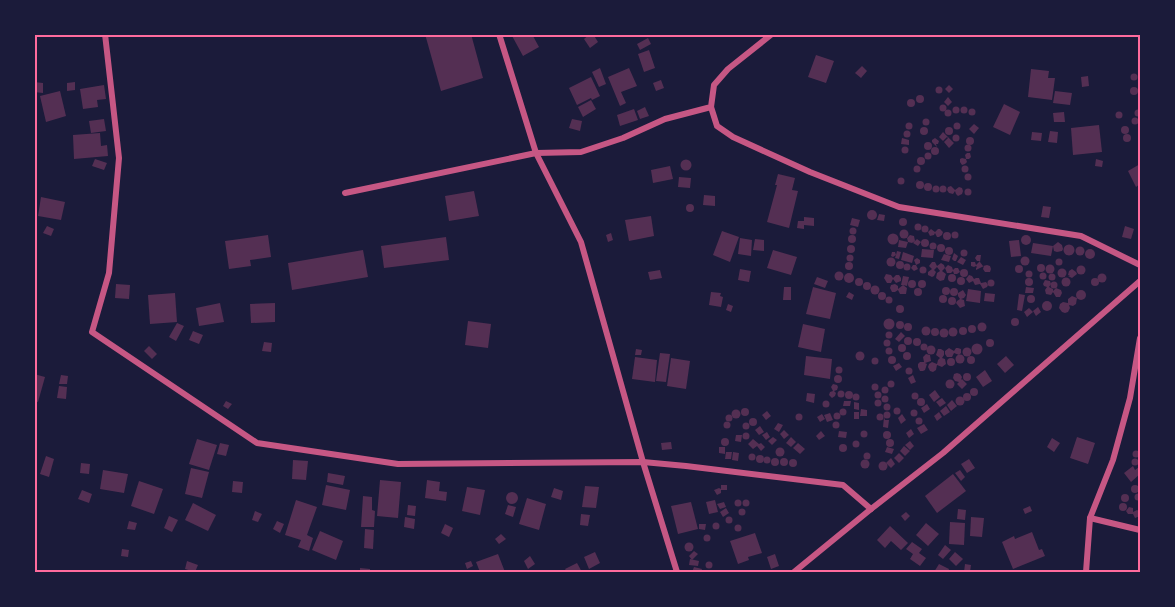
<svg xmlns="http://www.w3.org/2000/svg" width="1175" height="607" font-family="Inter,sans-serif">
<rect width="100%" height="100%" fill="#1b1b3a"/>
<g fill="#542f53">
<path d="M425,34H471L483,78L441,91Z"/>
<path d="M511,34H536L533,36L539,47L523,56Z"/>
<path d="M590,34H593L598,42L590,48L584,39Z"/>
<path d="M648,38L651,44L640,50L637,44Z"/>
<path d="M649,50L655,68L644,72L638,54Z"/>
<path d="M816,55L834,61L826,83L808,77Z"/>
<path d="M862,66L867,71L861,78L855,73Z"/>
<path d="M600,68L606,84L599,87L592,72Z"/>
<path d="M629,68L637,86L621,92L626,103L620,106L608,77Z"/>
<path d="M1031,69L1049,71L1048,78H1055L1052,100L1028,97Z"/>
<circle cx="1134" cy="77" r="3.5"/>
<path d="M1088,76L1089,86L1082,87L1081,77Z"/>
<path d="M591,77L600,96L592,100L591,98L577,105L569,88Z"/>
<path d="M661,80L664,88L656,91L653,83Z"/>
<path d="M34,82L43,83V93L34,92Z"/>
<path d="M75,82V90L67,91V83Z"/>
<path d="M104,85L106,99L97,100L98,107L83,109L80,89Z"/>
<path d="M949,85L953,89L949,93L945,89Z"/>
<circle cx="939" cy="90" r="3.5"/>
<circle cx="1134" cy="91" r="4"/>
<path d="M60,91L66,116L46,122L40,96Z"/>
<path d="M1055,91L1072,93L1070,105L1053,103Z"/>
<circle cx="920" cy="99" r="4"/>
<path d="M948,97L952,102L948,106L944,102Z"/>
<circle cx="911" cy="103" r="4"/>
<path d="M591,100L596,109L583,117L578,107Z"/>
<path d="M1004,104L1020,112L1010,135L993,127Z"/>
<circle cx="943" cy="108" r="3.5"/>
<circle cx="964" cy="110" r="3.5"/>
<circle cx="956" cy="110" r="3.5"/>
<path d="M645,107L649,116L640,119L637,111Z"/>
<circle cx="972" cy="112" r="3.5"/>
<path d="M634,109L638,120L620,126L617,115Z"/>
<circle cx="1138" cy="113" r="3.5"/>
<circle cx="948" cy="113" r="3.5"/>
<circle cx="1119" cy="115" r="3.5"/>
<path d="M1064,112L1065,122H1054L1053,113Z"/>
<circle cx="1135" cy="121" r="3.5"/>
<circle cx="926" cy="122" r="3.5"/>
<path d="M104,119L106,131L91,133L89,121Z"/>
<path d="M572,119L582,121L580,131L569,128Z"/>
<circle cx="957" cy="126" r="3.5"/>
<circle cx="909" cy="126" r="3.5"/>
<path d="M974,124L979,128L974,134L969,129Z"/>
<path d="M1099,125L1102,152L1073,155L1071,128Z"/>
<circle cx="1125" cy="130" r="4"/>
<circle cx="949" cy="131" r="4"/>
<circle cx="924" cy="131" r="4"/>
<circle cx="907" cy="134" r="3.5"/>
<path d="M1050,131L1058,132L1057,143L1048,142Z"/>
<path d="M943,132L954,143L949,148L944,142L948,138L947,137L943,141L939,137Z"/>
<path d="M1032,132L1042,133L1041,141L1031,140Z"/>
<path d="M100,133L101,146L107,145L108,156L74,159L73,135Z"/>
<circle cx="1127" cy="138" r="4"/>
<circle cx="956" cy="138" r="3.5"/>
<circle cx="970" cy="141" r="4"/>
<path d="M902,138L909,140V145L901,144Z"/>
<path d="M935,138L939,141L938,144H936L937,147L932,142V140Z"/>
<circle cx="928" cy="146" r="4"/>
<circle cx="968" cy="148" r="3.5"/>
<circle cx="905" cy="150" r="3.5"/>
<circle cx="935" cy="151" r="4"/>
<circle cx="928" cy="156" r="3.5"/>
<path d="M967,153H970L971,157L969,159H966L967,162L965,164L962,165L960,162V159L962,158L966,159L965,155Z"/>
<circle cx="921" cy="161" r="4"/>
<path d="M95,159L107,163L104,170L92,166Z"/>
<path d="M1096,159L1103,161L1102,167L1095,166Z"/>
<circle cx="686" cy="165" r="5.5"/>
<path d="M1140,164V184L1136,187L1128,171Z"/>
<circle cx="965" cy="169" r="3.5"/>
<circle cx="917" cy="169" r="3.5"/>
<path d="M670,166L673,179L653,183L651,170Z"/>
<circle cx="968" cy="177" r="3.5"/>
<path d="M778,174L795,178L792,190L798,191L789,228L767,222L777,185H775Z"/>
<path d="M679,177L691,178L690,188L678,187Z"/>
<circle cx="901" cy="181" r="3.5"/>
<circle cx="920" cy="185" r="4"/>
<circle cx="928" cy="187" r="4"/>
<circle cx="936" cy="189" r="3.5"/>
<circle cx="943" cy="189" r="3.5"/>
<path d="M951,186L955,190L959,187L962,188L963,191L962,194L958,196L956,194L955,191L953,194L949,193L947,190L948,187Z"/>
<circle cx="968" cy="192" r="3.5"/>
<path d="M474,191L479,216L449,221L445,196Z"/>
<path d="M704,195L715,196V206L703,205Z"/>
<path d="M41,197L65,202L61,220L38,216Z"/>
<circle cx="690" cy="208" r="4"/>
<path d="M1043,206L1051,207L1049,218L1041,217Z"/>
<circle cx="872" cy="215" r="5"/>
<path d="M879,214L885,215L884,221L877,220Z"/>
<path d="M651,216L654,236L629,241L625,220Z"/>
<path d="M804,217L814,218V226L804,225V229L797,228L798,221H804Z"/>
<path d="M852,218L860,220L858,227L850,225Z"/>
<circle cx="903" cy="222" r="4"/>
<circle cx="918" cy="227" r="3.5"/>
<circle cx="925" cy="229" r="3.5"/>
<path d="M47,226L54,229L51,236L43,233Z"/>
<path d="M1125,226L1134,229L1131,239L1122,237Z"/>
<circle cx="853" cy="231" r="3.5"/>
<path d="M931,229L935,232L938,229H940L943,232L942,235L939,237H937L935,233L934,235L930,236L928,232Z"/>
<circle cx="904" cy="234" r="4.5"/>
<path d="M722,231L739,237L730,262L713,255Z"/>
<circle cx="955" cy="235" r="3.5"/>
<circle cx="947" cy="236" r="4"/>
<path d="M611,233L613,240L608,242L606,235Z"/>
<circle cx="893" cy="239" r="5.5"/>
<circle cx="852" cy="239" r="4"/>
<path d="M268,235L271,257L250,260L251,266L229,269L225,241Z"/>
<path d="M910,235L914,236L915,241L917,239L921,242L918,246L913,243L915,241L912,243L908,242L907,238Z"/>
<circle cx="1026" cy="240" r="5"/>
<path d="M446,237L449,260L384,268L381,246Z"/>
<path d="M740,238L752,240L751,256L738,254Z"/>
<path d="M755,239L764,240V251L753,250Z"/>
<circle cx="925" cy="243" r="4"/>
<path d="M899,240L908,242L906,248L898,247Z"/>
<path d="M1019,240L1021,256L1011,257L1009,241Z"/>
<path d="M1058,242L1062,245L1063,249L1062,251L1057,252L1054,251L1053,246L1051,256L1031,253L1033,243L1053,246Z"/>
<circle cx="933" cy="246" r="3.5"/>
<circle cx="941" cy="248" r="4"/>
<circle cx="1069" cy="250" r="5.5"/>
<circle cx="851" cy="249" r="4"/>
<circle cx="1080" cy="251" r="4.5"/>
<circle cx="949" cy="251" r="4"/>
<path d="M922,249L934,250L933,258L921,257Z"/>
<circle cx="1090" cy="254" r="5"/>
<circle cx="964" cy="253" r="3.5"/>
<path d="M363,250L368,277L292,290L288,263Z"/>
<path d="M773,250L797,257L791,275L767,268Z"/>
<path d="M897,251L901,252L899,259L895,258L896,255L893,257L891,256L892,252H895L896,255Z"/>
<path d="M903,252L914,256L912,263L901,260Z"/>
<path d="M954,253L958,256L956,261H954L952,259Z"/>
<path d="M944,254L951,256L949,262L941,260Z"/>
<circle cx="850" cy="258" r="3.5"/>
<path d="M977,255H981L980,262L983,266L987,265L990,266L991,269L990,272H985L983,269L984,266L976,270V268L977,267L976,266L974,267L971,266V262H975L976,265L980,261H977L975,258Z"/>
<circle cx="1025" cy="261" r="4.5"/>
<path d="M961,257L966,260L963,265L957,262Z"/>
<circle cx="891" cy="262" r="4.5"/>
<path d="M917,258L920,260V263L916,265L918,269L914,271L911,268L913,265H916L914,260Z"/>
<circle cx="1059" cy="262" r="3.5"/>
<circle cx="900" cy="265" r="4"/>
<path d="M932,262H935L937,266L941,263L944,265L945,268L942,271L946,274L944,280L940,281L936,278L937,273L940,271L937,267L934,270L936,272L934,276L932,277L928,275V272L932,269L929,266Z"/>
<circle cx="849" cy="266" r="4"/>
<circle cx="907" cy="267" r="3.5"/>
<circle cx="1041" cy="268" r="4"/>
<circle cx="1050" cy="269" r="4.5"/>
<path d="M948,265L952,267L953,270L955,268H958L960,272L957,274H954L953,271L951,273H947L945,268Z"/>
<circle cx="1019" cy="269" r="4"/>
<circle cx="1081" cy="270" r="4.5"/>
<circle cx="923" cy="270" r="3.5"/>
<circle cx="1062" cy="273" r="4.5"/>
<path d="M740,269L751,271L749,282L738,280Z"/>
<path d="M1072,269L1076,272L1077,274L1072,278L1068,276H1070L1068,275L1069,271Z"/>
<circle cx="964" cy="273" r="4"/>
<path d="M660,270L662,278L650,280L648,272Z"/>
<circle cx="1029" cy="274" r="3.5"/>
<circle cx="839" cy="276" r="4.5"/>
<circle cx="1043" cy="276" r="3.5"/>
<circle cx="849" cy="278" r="5"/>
<circle cx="1102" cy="278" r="4.5"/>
<circle cx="1052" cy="277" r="3.5"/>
<circle cx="952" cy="278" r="4"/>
<path d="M886,274L891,275L893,278L896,275H899L901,278V281L896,283L893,279L891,283H887L884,278Z"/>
<path d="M969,275L972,276L974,279L976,278H979L981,283L986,282L988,285L987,287L983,289L980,284L975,285L973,281L969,283L966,279Z"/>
<path d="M903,276L909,277L907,286L903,285L907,288L906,294H900L898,290L895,292H892L890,288L891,285L895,284L898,286V289L903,285H901Z"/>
<circle cx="961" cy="281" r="4"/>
<path d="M817,277L828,281L825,288L814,284Z"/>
<circle cx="1066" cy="282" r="4.5"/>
<circle cx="859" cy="282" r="4"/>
<circle cx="1029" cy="282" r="4"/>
<circle cx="1095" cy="282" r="4"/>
<circle cx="991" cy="283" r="3.5"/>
<circle cx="922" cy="284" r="4"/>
<path d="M1045,280L1050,281L1051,284L1049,287L1053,289V291L1056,288L1061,290L1062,293L1060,297H1056L1053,292L1051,295L1046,294L1045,290L1047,287L1044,286L1043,284Z"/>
<circle cx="912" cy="284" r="4"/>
<circle cx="1054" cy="285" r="3.5"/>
<circle cx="867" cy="286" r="4"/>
<path d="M116,284L130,285L129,299L115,298Z"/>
<circle cx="875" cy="290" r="4.5"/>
<path d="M784,287H791V300H783Z"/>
<path d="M813,287L836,293L830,319L806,314Z"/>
<path d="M1026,287L1034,288L1033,293H1025Z"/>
<circle cx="946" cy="291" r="4"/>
<circle cx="918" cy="292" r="4"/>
<circle cx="954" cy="292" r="4"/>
<path d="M968,289L981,291L980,303L966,301Z"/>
<path d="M963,290L966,295L964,298L961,299L964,300L965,306L960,308L956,303L957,301L960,299L958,296V293Z"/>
<circle cx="1081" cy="295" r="5"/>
<path d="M711,292L721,293L720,296L723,297L721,307L709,305Z"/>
<path d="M849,292L854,295L852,300L846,297Z"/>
<circle cx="882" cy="296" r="4"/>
<path d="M175,293L177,322L150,324L148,295Z"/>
<path d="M985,293L995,294L994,302L984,301Z"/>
<path d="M1019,294L1025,295L1022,311L1017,310Z"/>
<circle cx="1031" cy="299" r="4"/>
<circle cx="943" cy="299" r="4"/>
<path d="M1072,296L1077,298L1076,304L1073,306L1069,305L1070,308L1068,312L1065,313L1062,312L1059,308L1060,304L1063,302L1068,303V299Z"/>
<circle cx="889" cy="300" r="3.5"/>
<circle cx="952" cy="301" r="4"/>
<circle cx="1047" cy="306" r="5"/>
<path d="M220,303L224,322L199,326L196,308Z"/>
<path d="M275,303V322L251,323L250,304Z"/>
<path d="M728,304L733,306L731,312L726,310Z"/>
<circle cx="900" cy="309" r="4"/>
<path d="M1038,307L1041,312L1036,316L1033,311Z"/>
<path d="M1029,308L1033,312L1027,317L1024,312L1029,313L1024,312Z"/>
<circle cx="1015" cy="322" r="4"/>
<circle cx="889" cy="324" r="5.5"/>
<circle cx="900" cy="325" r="4"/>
<path d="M468,321L491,324L488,348L465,345Z"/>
<circle cx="982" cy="327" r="4.5"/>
<path d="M177,323L184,326L176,341L169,337Z"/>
<circle cx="908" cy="327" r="4"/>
<path d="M803,324L825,329L821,352L798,347Z"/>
<circle cx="972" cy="329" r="4"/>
<circle cx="926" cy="331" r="4.5"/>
<circle cx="963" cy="331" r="4"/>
<circle cx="953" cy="332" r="4.5"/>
<circle cx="935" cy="332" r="4"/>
<circle cx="944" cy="333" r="4.5"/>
<path d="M193,331L203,335L199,344L189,340Z"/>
<circle cx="889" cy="335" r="3.5"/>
<path d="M901,332L905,336L899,342L895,339Z"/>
<circle cx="908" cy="341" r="4"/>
<circle cx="917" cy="342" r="4"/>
<circle cx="990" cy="343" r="4"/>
<circle cx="887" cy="343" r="3.5"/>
<path d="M264,342L272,343L271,352L262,351Z"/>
<circle cx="924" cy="347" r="3.5"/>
<circle cx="977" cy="349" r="5.5"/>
<circle cx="902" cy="348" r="4"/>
<circle cx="931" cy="350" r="4.5"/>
<path d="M149,346L157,354L152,359L144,351Z"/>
<circle cx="889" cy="351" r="3.5"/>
<circle cx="967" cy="352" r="4.5"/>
<path d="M949,348L954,351L956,348H958L961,349V353L959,355L954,353L952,357H947L945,354V351Z"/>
<path d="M636,349L642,350L641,355H635Z"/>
<path d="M938,349H941L944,351V355L942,358L945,359L946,364L942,367L937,365L936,370L933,372L930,371L928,367L929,364L932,362L937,364L938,360L940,358L936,355Z"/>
<circle cx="860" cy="356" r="4.5"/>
<circle cx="907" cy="356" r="4"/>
<path d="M660,353L670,354L666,382L656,381Z"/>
<path d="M926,354L930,355L931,361L925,363L927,364L925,370L923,371H920L918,367V364L920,362H924L923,357Z"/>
<circle cx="960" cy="359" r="4.5"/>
<circle cx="892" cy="360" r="4"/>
<path d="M806,356L832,359L830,379L804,375Z"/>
<path d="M1006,356L1014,365L1005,373L997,364Z"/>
<circle cx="971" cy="360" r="4"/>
<path d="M635,357L657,360L655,382L632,379Z"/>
<circle cx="875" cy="361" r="3.5"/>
<circle cx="951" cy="362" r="4"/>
<path d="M671,358L690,361L686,389L667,386Z"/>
<path d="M899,363L902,367L896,371L893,366Z"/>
<circle cx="839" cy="370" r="3.5"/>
<circle cx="909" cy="371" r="3.5"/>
<path d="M985,370L992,381L983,387L976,377Z"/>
<path d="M957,373L960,374L962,377L961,380L962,379L967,384L962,389L957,384L959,382L955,381L953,378L954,374Z"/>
<circle cx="967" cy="377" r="4"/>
<path d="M34,374L45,377L38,402L34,401Z"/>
<circle cx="838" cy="379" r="4"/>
<path d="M61,375L68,376L67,384H59Z"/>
<path d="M913,375L916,382L911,384L908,378Z"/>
<circle cx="950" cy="384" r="4.5"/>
<circle cx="891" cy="384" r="3.5"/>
<circle cx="875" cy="387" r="3.5"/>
<path d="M833,384L837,385L838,387L837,390L834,391L836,393L835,396L832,398L829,395L830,392L833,391L831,387Z"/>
<path d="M59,386L67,387L66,399L57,398Z"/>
<circle cx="885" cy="390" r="3.5"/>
<circle cx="974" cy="392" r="4"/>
<path d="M935,390L940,397L934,402L929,395Z"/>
<circle cx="841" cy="394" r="3.5"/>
<circle cx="849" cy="395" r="4"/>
<circle cx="878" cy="395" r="3.5"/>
<circle cx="915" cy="396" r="3.5"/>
<circle cx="967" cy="397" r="4"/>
<path d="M807,393L815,394L814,403L806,401Z"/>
<circle cx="856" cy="397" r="3.5"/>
<circle cx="885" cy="399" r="3.5"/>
<circle cx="960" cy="401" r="4.5"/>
<circle cx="921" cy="402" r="4"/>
<path d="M942,398L946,403L940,407L936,402Z"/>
<circle cx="878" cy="403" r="3.5"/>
<path d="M952,400L957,406L951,411L947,405Z"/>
<circle cx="826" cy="404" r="3.5"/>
<path d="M226,401L232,404L228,409L223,406Z"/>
<path d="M844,401H851L850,406H843Z"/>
<path d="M854,402L859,403V410L854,409Z"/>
<circle cx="887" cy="407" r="3.5"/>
<path d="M927,404L930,409L924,413L921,408Z"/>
<path d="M946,406L950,412L944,416L940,411Z"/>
<circle cx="897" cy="411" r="3.5"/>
<circle cx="745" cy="412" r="4"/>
<circle cx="843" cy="412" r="3.5"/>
<path d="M861,409L867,410V416H860Z"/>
<circle cx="914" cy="413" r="3.5"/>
<circle cx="736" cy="414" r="4.5"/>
<path d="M767,411L771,416L766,420L762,415Z"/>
<circle cx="887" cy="415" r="3.5"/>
<rect x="854" y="412" width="5" height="7"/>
<path d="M939,412L942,417L937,421L934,416Z"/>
<circle cx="837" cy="416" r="3.5"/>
<path d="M830,413L833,420L827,422L824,415Z"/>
<circle cx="880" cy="417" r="3.5"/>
<circle cx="799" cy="417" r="3.5"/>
<path d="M822,414L825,419L820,422L817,417Z"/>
<path d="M902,414L906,420L901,424L898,418Z"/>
<circle cx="729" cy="418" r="3.5"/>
<path d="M884,417L885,420H889L888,428L883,427Z"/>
<circle cx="919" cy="421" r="3.5"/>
<circle cx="753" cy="422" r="4"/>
<circle cx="727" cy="425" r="3.5"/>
<circle cx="836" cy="425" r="3.5"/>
<circle cx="746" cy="426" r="3.5"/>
<path d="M778,423L783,425L779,432L774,429Z"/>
<path d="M924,424L928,430L921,434L917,428Z"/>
<path d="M760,426L764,432L759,435L755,430Z"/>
<path d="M911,429L914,434L909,438L906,433Z"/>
<path d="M784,430L789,435L784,439L780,434Z"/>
<circle cx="864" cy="434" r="3.5"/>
<circle cx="887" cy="435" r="4"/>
<path d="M821,431L825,436L819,440L816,436Z"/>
<path d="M839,431L847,432L846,438L838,437Z"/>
<path d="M767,432L770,437L766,440L762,435Z"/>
<circle cx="746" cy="436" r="3.5"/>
<path d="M736,435H742L741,442L735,441Z"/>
<path d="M773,437L777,440L772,445L768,441Z"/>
<path d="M791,437L796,442L791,447L786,443Z"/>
<path d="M1077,437L1095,443L1088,464L1070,458Z"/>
<path d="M1052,438L1060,443L1054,452L1047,447Z"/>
<circle cx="725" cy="442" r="4"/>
<path d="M197,439L217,445L209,470L189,464Z"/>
<path d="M753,439L759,444L761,443L765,447L761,451L757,446L753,449L748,444Z"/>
<circle cx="890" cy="443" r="4"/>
<circle cx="856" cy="444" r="3.5"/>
<path d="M910,441L914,446L910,450L905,445Z"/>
<path d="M671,442L672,449L662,450L661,443Z"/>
<path d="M220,443L229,445L226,456L217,454Z"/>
<path d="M798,443L805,449L800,454L793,448Z"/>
<circle cx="843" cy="448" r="4"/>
<path d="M904,446L910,451L905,456L900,451Z"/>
<path d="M719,447H725V454L719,453Z"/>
<path d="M887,447L894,449L892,454L885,452Z"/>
<circle cx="780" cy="452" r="4.5"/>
<circle cx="1136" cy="454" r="3.5"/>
<path d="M726,452H732L731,459H725Z"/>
<path d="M733,452L739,453L738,461L732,460Z"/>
<circle cx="867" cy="456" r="3.5"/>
<path d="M899,453L904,458L899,463L894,458Z"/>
<circle cx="752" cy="457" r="3.5"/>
<circle cx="760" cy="459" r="4"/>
<path d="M46,456L54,459L49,477L40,474Z"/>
<circle cx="767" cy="460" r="3.5"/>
<circle cx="775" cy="462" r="4"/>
<path d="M891,458L895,464L891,468L886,463Z"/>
<circle cx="784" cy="462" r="4"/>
<circle cx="1135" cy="462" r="3.5"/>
<path d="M969,459L975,468L967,473L961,464Z"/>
<circle cx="793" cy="463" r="4"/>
<circle cx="865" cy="464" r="4.5"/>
<path d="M293,460L308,461L306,480L292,479Z"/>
<circle cx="883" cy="466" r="4.5"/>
<path d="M81,463L90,464L89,474L80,473Z"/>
<path d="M1133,466L1135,470L1139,467L1140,469V474L1131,482L1124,473Z"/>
<path d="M191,468L209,472L202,498L185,494Z"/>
<path d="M103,470L128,474L124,493L100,489Z"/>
<path d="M960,470L965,477L961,481L955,473Z"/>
<path d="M328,473L345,476L343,485L327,482Z"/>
<path d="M953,474L966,491L937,513L925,496Z"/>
<path d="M380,480L401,482L398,518L377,516Z"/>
<path d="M427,480L440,482L439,491L447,492L446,501L425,498Z"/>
<path d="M139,481L163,489L154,514L131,506Z"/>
<path d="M233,481L243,482L242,493L232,492Z"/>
<path d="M326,485L350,490L346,510L322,505Z"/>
<path d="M721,485H727V490H721V493L717,495L714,490L719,488L721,489Z"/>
<circle cx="1135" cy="489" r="4"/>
<path d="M585,486L599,487L596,508L582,507Z"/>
<path d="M467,487L485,490L480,515L462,511Z"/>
<path d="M554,488L563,491L561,500L551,497Z"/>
<path d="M82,490L92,494L89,503L78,499Z"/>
<circle cx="512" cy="498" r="6"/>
<circle cx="1138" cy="497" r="3.5"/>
<circle cx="1125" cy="498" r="4"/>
<path d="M363,496L372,497V510L375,511L374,527H361Z"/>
<path d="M527,498L546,504L539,530L519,524Z"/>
<circle cx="746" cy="503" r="3.5"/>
<circle cx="738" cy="503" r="3.5"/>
<path d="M296,500L317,507L307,535L313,538L309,551L298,547L301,540L285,535Z"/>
<path d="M715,500L718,512L709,514L706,502Z"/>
<path d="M691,502L698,529L678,534L671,506Z"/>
<path d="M724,502L726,507L720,509L717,504Z"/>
<circle cx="1123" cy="507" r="4"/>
<path d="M193,503L216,515L208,531L185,520Z"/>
<path d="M408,505L416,506L415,516L407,515Z"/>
<path d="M508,505L516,507L513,517L505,514Z"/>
<path d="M1030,506L1032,511L1025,514L1023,509Z"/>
<path d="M1129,507L1133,508V512L1137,510L1139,511L1140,513V516L1135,518L1133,514H1128L1126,511Z"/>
<path d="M726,508L729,513L723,517L720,512Z"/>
<circle cx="742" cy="512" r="3.5"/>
<path d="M958,509L966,510L965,520L957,519Z"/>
<path d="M255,511L262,514L258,522L252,520Z"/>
<path d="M906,512L910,516L905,521L901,516Z"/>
<path d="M581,514L590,515L588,526L580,525Z"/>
<path d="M169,516L178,520L172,532L164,528Z"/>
<circle cx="729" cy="520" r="3.5"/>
<path d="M405,517L415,519L414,529L404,527Z"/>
<path d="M971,517L984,518L982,537L970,536Z"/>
<path d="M129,521L137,523L135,530L127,529Z"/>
<path d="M277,521L284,524L280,533L273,529Z"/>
<path d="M950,522L965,523L964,545L949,544Z"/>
<circle cx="716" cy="526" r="3.5"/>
<path d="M926,523L939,534L928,546L916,535Z"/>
<path d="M445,524L453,528L449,537L441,533Z"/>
<path d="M699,524H706L705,530L699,529Z"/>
<circle cx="738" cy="528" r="3.5"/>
<path d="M890,526L908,543L901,550L891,541L885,548L877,540Z"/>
<path d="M365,529L374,530L373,549L364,548Z"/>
<path d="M320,531L343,541L336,560L312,550Z"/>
<path d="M1032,532L1039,550L1042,549L1045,556L1013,569L1002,542L1014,536L1015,539Z"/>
<path d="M755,533L762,553L748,557L749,560L738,564L730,541Z"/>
<path d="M501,534L506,539L499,544L495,539Z"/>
<circle cx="707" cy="538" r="3.5"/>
<path d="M912,542L922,549L919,553L926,558L920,566L910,559L913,554L906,549Z"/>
<circle cx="689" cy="547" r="4.5"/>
<path d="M945,545L951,550L943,559L938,555Z"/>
<path d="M122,549L129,550L128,557L121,556Z"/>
<path d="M694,551L698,554L692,560L689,556Z"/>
<path d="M595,552L600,563L589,569L584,557Z"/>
<path d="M955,552L963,559L956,566L949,559Z"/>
<path d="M498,554L505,572H480L476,562Z"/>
<path d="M775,554L779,566L771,569L767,557Z"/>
<path d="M530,556L535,564L528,569L524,561Z"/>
<path d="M690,559L699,561L698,566L689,565Z"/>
<path d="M187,561L198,565L195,572L185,569Z"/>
<path d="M471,561L473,566L467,569L465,563Z"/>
<circle cx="709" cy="565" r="3.5"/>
<path d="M577,563L582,572H567L565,569Z"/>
<path d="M939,564L949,569L948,572H934Z"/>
<path d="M965,564L971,565L970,572H964Z"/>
<path d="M694,567L702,569L701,572H692Z"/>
<path d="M360,568L370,569V572H360Z"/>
</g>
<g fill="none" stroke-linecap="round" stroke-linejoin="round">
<g stroke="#c65784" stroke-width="6">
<path d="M105,34L119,158L109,273L92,332L257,443L398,464L643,462L686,466L843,485L871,509"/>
<path d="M499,34L536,153L581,242L643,462L677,572"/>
<path d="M711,107L717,126L733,137L810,172L899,207L1081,236L1140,265"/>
<path d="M345,193L536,153L581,152L623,138L665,119L711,107L714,85L728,69L772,34"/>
<path d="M1090,518L1140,530"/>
<path d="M794,572L871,509L943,453L1140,281"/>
<path d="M1086,572L1090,518L1113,460L1130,398L1140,338"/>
</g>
</g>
<rect width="1175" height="607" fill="none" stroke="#1b1b3a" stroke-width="72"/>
<rect x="36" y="36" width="1103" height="535" fill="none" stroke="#ff6b9d" stroke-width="2"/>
</svg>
